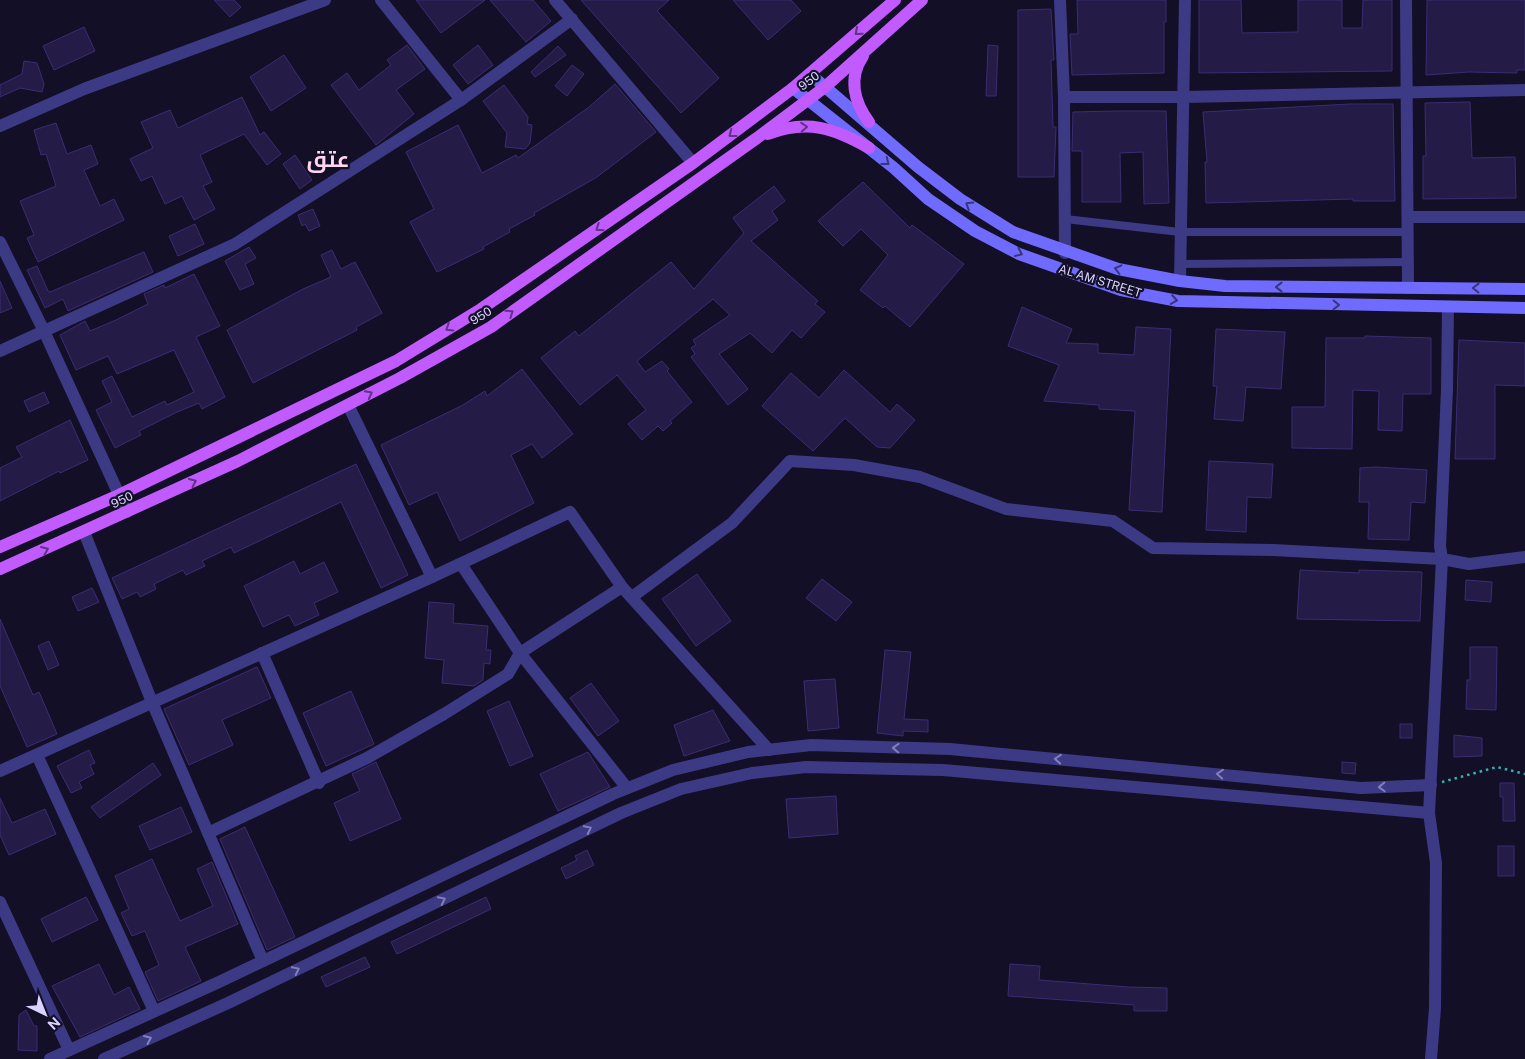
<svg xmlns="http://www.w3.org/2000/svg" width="1525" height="1059" font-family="'Public Sans',Cairo,sans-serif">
<rect width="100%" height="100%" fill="#130f26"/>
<g fill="#241b47" stroke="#3b2d73">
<path d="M214,0H234L241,7L230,17Z"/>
<path d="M416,0H485L441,33Z"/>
<path d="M490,0H533L551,21L526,42Z"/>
<path d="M581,0H669L657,11L719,78L681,113Z"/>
<path d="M733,0H791L801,11L768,40Z"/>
<path d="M1077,0H1166V22H1164V73L1072,75L1070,34H1078Z"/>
<path d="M1199,0H1241L1242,33L1298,32V0H1342V28H1362L1363,0H1392V71L1199,73Z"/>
<path d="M1427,0H1525V70H1517V73L1469,72L1426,75Z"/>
<path d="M1051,9L1054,60H1051L1053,127H1056L1054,177H1018V10Z"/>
<path d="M84,27L95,51L54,70L43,46Z"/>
<path d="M407,45L425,69L396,90L414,114L376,145L331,85L347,73L359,90L391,65L387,60Z"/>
<path d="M478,45L493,65L468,84L453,65Z"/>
<path d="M988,45L998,46L996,96H986Z"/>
<path d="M558,46L566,55L535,77L531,72Z"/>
<path d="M284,55L306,88L271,111L250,77Z"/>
<path d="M24,61L37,63L44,84L42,92L20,88L0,97V85L22,74Z"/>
<path d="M572,65L584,74L567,96L555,86Z"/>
<path d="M615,84L656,132L597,177L534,213L535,215L509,229L510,232L483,247L484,249L437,272L410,222L434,209L406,152L458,125L482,173L516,155L518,158L589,107Z"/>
<path d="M504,85L528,117L527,124L532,125L530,143L525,149L505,147L507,133L483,101Z"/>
<path d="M242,97L260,135L264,132L281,154L267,165L244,134L200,155L212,182L203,186L215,209L194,220L182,196L165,204L152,176L141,181L130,159L153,148L141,122L170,110L178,128Z"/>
<path d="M1470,102L1472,158L1515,157L1516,198L1423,199V156H1426L1425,103Z"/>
<path d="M1350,104H1393L1395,201H1353V199L1206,203L1205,162H1207L1203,112Z"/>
<path d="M1115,111H1166L1169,203L1144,204L1143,152L1120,153L1121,202H1082V151H1072L1073,112Z"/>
<path d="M56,123L67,154L91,145L98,164L84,170L100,206L114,199L124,220L38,262L27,238L34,235L20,201L56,186L46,154L41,155L34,130Z"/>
<path d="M295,155L312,180L300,189L283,164Z"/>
<path d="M863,182L910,228L912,225L964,264L910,327L885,306L883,308L860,290L888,255L861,229L843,246L818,221Z"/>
<path d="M774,186L785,201L772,211L778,220L751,241L818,301L815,304L825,312L801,338L792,330L772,353L750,333L719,354L748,389L728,405L691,357L695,354L691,348L696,345L693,340L730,315L713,299L637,361L645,372L662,361L669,369L667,371L692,402L670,421L672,423L663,431L658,426L642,440L628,424L646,410L617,375L580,405L541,358L575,331L579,336L671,262L694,289L744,233L733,218Z"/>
<path d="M313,209L320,226L309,231L305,224L302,226L298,215Z"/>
<path d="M195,224L204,244L178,256L169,236Z"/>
<path d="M249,247L256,258L245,264L254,284L240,290L225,261Z"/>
<path d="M332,250L341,269L355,262L382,313L356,327L357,330L253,383L227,330L303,289L331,277L321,255Z"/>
<path d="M144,252L153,272L68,311L63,299L45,308L27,270L37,266L48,291L50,292Z"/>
<path d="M194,274L220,326L196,337L225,397L202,409L199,403L175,413L139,431L141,435L115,448L96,410L112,402L102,381L112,376L132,417L165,401L167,405L194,392L174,350L117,374L108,356L76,370L60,335L85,321L90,331L116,320L148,304L144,294L164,285L165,288Z"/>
<path d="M0,281L12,308L0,313Z"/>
<path d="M1022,307L1072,329L1066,343L1098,344V353L1134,355L1136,327L1171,329L1162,512L1129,510L1135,411L1099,409V405L1044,401L1059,365L1008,346Z"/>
<path d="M1216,329L1285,332L1281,389L1246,387L1243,421L1214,419L1217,386H1213Z"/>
<path d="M1365,336L1431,338V394H1403L1402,431L1378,430L1379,391L1353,390L1352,449L1292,448V407H1325L1326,338H1365Z"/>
<path d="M1459,340L1525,343V386L1495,385V459H1455Z"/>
<path d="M522,369L573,434L542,458L532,444L511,455L534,503L460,541L437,492L409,505L381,445L463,405L485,391L487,396Z"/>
<path d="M844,370L890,412L897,404L915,420L890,448L877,447L845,418L813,451L762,406L791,373L819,398Z"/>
<path d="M44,392L49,403L29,412L24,401Z"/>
<path d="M70,420L88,460L60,473L59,471L0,501V468L22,457L16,447Z"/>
<path d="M1209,461L1273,464L1271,498L1247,497L1246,532L1206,530Z"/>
<path d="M356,464L408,575L381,588L341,502L234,553L231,547L202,561L205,566L186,575L183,570L154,584L156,589L140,597L137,592L122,599L112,578Z"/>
<path d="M1376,467L1427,470L1425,503L1411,502L1409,540L1368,539L1369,502H1359L1360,468Z"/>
<path d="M294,561L300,574L324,562L338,592L314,603L319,615L295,626L289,615L263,627L244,586Z"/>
<path d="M1300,570L1359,573V570L1422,572L1420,621L1297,619Z"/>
<path d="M697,574L731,621L696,646L662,599Z"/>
<path d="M822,579L852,602L836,621L806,598Z"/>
<path d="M1466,580L1492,582L1491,602L1465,600Z"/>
<path d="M92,588L99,602L78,611L72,597Z"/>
<path d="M429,602L454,604L453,623L488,626L486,650H491L490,664L484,663L483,680L474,686L442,683L444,660L425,658Z"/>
<path d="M0,619L33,695L39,692L57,734L27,747L0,686Z"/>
<path d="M49,641L59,665L48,670L38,646Z"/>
<path d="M1470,647H1497L1496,710L1466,709L1467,680H1470Z"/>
<path d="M885,650L911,652L904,719L928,720V732L903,731V736L877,733Z"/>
<path d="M257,667L271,698L222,720L233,745L189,765L164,709Z"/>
<path d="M835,679L839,728L808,731L804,681Z"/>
<path d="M591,683L619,721L598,736L570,698Z"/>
<path d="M351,691L374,744L326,766L303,713Z"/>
<path d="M509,701L533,756L510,766L487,711Z"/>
<path d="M713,710L730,741L684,756L674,725Z"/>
<rect x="1400" y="724" width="12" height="14"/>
<path d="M1454,735L1482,738V756L1454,757Z"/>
<path d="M89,750L95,763L90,765L94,774L79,782L82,788L71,793L57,766Z"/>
<path d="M588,752L610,787L558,811L540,774Z"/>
<path d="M376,762L401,819L350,841L334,803L360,791L352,774Z"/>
<path d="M1342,762L1356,763L1355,774L1342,773Z"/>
<path d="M153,763L161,775L100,818L91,807Z"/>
<path d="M1500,783H1514L1515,821H1503V797H1500Z"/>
<path d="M836,796L838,834L789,838L786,799Z"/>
<path d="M0,798L12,823L45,809L56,834L9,855L0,835Z"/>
<path d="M181,807L192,832L150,850L139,826Z"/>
<path d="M245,827L295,937L267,950L220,839Z"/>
<rect x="1498" y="846" width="16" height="30"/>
<path d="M587,850L594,865L566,879L561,868L577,860L575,856Z"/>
<path d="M152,859L180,921L213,906L197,869L212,862L238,924L185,947L201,981L158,1001L145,972L159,965L145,931L132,936L121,913L129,909L115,876Z"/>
<path d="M86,897L98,920L52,942L41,919Z"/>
<path d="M486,897L491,909L397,954L391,942Z"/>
<path d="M365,957L370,967L326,987L321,977Z"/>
<path d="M99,964L114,995L129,987L140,1009L80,1037L52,986Z"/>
<path d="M1010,964L1040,966L1039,980L1128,987L1167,988V1011H1134V1005L1008,996Z"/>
<path d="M26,1010L34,1026H37V1051L18,1050L19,1015Z"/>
</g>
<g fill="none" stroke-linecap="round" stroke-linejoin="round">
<path stroke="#2fb8b0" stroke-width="2.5" stroke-dasharray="2.5 4" stroke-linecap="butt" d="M1442,782L1497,767L1525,774"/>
<g stroke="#3d3a85" stroke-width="8">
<path d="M1065,219L1180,232H1408"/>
<path d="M1180,264L1408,262"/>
</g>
<g stroke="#3d3a85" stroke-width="12">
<path d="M381,0L461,100"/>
<path d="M555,0L693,163"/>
<path d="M1060,0L1064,97L1065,253"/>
<path d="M1406,0L1408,288"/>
<path d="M1064,97H1183L1525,90"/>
<path d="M0,126L84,89L325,0"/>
<path d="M1408,217H1525"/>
<path d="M0,242L44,331L127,512"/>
<path d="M1180,281L1185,0"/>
<path d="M1448,307L1447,390L1440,546L1442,559L1469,564L1525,557"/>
<path d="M0,351L235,244L461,100L572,19"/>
<path d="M348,405L432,577"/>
<path d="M84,532L152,702L263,961"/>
<path d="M461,564L520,653L627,788"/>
<path d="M632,597L732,523L790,461L854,465L920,477L1006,509L1113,521L1153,548L1273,550L1442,559L1429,813L1436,863L1435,1008L1431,1059"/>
<path d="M262,653L319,783"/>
<path d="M37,755L154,1011"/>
<path d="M0,771L432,577L570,512L622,587L769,750"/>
<path d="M208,833L367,758L444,714L508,674L520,653L622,587"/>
<path d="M0,902L69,1050"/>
<path d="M50,1059L219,982L613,794L673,770L748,752L811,745L950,749L1361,788L1431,785"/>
<path d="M104,1059L228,1003L621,813L681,789L752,773L806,767L943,770L1429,813"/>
</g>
<g stroke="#6f6bff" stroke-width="12">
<path d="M810,74L918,167L960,199L1013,232L1118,269L1180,281L1225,286L1525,289"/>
<path d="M793,88L894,168L928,199L975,231L1019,254L1121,290L1178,301L1525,308"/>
</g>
<g stroke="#c25bff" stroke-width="12">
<path d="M863,56C848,78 854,102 869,122"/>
<path d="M768,134C807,119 834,128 869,148"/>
<path d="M0,547L119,495L396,361L481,309L693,163L793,88L895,0"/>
<path d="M0,569L238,461L400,378L491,327L757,138L825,87L922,0"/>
</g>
</g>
<defs><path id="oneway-chevron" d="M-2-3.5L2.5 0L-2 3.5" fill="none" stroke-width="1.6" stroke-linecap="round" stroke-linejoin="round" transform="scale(1.25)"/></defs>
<g stroke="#623188">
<use href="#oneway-chevron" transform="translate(858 32) rotate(139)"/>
<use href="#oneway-chevron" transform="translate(804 127) rotate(-4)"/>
<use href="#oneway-chevron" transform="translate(732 134) rotate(143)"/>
<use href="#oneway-chevron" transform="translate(599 228) rotate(146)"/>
<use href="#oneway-chevron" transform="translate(510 313) rotate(-35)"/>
<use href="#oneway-chevron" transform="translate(449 328) rotate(148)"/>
<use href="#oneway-chevron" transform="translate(369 394) rotate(-27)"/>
<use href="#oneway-chevron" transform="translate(193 482) rotate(-25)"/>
<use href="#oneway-chevron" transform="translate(45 550) rotate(-23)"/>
</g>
<g stroke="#38347d">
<use href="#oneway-chevron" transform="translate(886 162) rotate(38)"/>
<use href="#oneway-chevron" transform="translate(969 205) rotate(-148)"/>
<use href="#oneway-chevron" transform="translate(1019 253) rotate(24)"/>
<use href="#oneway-chevron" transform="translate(1118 269) rotate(-166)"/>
<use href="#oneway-chevron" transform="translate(1279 287) rotate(-180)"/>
<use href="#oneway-chevron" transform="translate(1476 288) rotate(-179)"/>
<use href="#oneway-chevron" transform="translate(1174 300) rotate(9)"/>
<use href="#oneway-chevron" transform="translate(1336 305) rotate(1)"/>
</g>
<g stroke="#837fbc">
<use href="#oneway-chevron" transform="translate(896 748) rotate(-178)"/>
<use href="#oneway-chevron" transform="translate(1058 759) rotate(-175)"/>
<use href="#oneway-chevron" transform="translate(1220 774) rotate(-175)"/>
<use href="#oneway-chevron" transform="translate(1382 787) rotate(178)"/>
<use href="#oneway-chevron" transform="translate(588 829) rotate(-26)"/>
<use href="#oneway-chevron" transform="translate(442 900) rotate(-26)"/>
<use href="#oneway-chevron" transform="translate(296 970) rotate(-26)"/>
<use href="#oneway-chevron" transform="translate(148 1039) rotate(-24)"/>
</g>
<g text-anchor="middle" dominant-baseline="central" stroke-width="4.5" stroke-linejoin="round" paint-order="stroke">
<g font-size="12" fill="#d9d4ff" stroke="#130f26">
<text transform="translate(809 81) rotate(-37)">950</text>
<text transform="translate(1100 281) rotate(17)">AL AM STREET</text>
<text transform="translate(481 316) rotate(-32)">950</text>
<text transform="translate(122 500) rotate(-25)">950</text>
</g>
<g font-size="22" font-weight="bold" fill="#ffd6f0" stroke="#130f26">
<text x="328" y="159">عتق</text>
</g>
</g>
<g transform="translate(45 1014) rotate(137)" stroke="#130f26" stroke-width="4" paint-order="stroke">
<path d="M0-4L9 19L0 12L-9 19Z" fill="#d9d4ff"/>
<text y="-8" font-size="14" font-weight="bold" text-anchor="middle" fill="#d9d4ff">N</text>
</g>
</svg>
